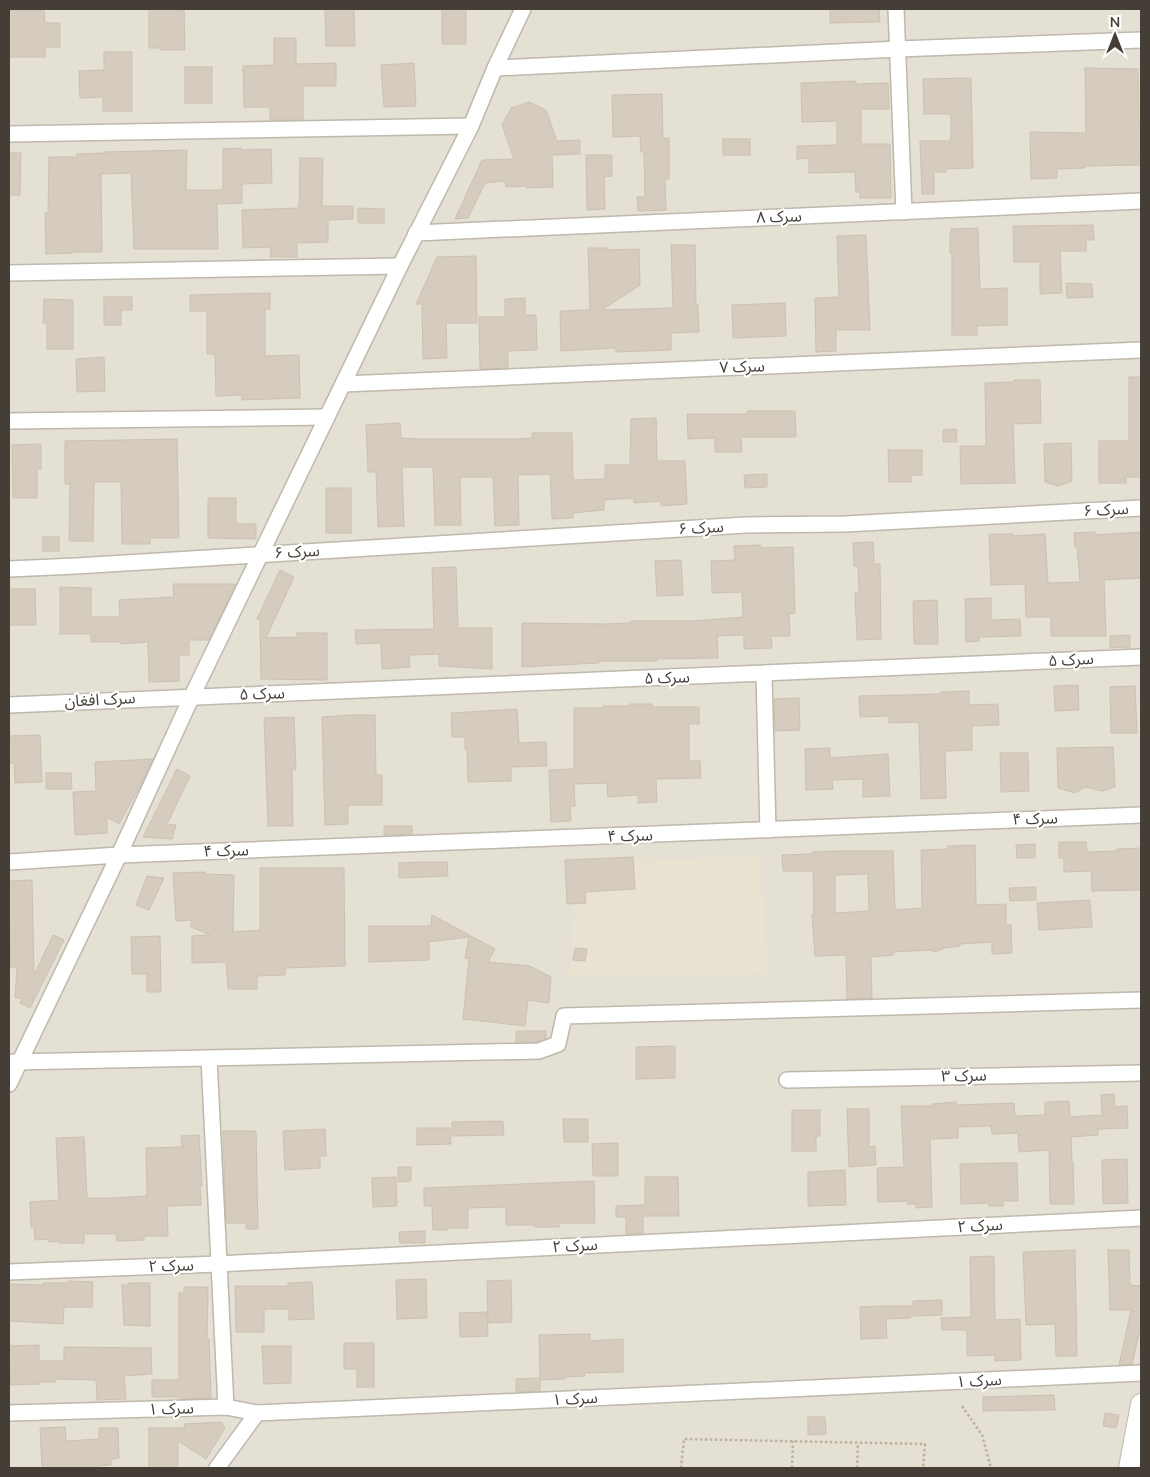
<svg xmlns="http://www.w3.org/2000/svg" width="1150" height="1477" font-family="'Nunito Sans','Noto Sans Arabic',sans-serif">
<rect width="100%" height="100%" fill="#f2eee6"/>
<rect fill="#e5e0d4" x="9" y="9" width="1132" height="1459"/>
<path fill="#eae2d1" d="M760,855L767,973L570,977L577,866Z"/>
<g fill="#d5ccbf" stroke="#ccc1b0" fill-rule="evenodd">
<path d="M149,9H184L185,50H161V48H149Z"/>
<path d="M325,9H354L355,46H326Z"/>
<rect x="442" y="9" width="24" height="35"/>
<path d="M830,9H879L880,22L830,23Z"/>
<path d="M9,10H44L45,23H60V47H45V57H9Z"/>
<path d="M274,38H296V64L336,63V86H303V120H270V107H244L243,66L274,65Z"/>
<path d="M104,52H132V111H103V97L80,98L79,71L104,70Z"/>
<path d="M414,63L416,106L384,107L381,65Z"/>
<rect x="185" y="67" width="27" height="36"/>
<path d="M1085,68L1138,69L1139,129L1141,128L1140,165L1084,166L1085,168L1057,169V178L1031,179L1030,132L1086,133Z"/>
<path d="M971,78L973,168L945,169L946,172H934V194H922L920,141H950V139H951V114H924L923,79Z"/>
<path d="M856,81V84L888,83L889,109H861V144H890L891,198H860V192H856L855,172L809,173V158L797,159V146L837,145V121L802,122L801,83Z"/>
<path d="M662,94L663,138H669V179H665L666,210L638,211L637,197H645L644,152H641L640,136L613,137L612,95Z"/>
<path d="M529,102L546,110L557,141L580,140V154L552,155L553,187L526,188V186L506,187L505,181L485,183L468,218L455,219L482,160L514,159L502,125L511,108Z"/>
<rect x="723" y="139" width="27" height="16"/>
<path d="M241,148V150L271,149L272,183L242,184V203L217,204L218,249H134L131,173L101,174L102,252H73V253L46,254L45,213H48L49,157H77V154L104,153V152L187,150L186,190H223V149Z"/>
<path d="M9,153H21L20,195H9Z"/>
<path d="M586,155H612V176L604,177L605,209L587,210Z"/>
<path d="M300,158H323L322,206H353V219L328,220V242L297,243V257H270L271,247L243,248L242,210L299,208Z"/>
<path d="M358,208L384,209V223H358Z"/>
<path d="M1093,225L1094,240H1086V251H1060L1062,293L1040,294V262H1014L1013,226Z"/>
<path d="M978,228L980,289L1007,288V325L977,326V335H952V253H950V234H951V229Z"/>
<path d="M866,235L870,330H836V351L816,352L815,298L839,297L837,236Z"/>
<path d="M671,245H695L696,305H698L699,332L671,333V350L616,352V348L561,351L560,311L590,310L588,248H608V250L639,249L640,285L602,310L673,308Z"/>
<path d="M476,256L477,323H446L447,358L423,359L422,304H416L437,257Z"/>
<path d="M1066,283L1092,284L1093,297L1067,298Z"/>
<path d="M270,293V309H265V356L299,355L300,398L242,400V395L216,396L215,354H207V311H190V295Z"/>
<path d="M104,297H132V310H121V325H104Z"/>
<path d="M525,298V315H536L537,350L508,351V368L480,369L479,317H505V299Z"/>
<path d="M44,299L73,300V349H47V323H43Z"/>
<path d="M785,303L786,336L733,338L732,305Z"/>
<path d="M104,357L105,391L77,392L76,359Z"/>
<path d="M1129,377H1141V477H1126V483H1099V441H1129Z"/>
<path d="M1014,380H1040L1041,423L1013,424L1015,483L961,484L960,446H986L985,383L1014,382Z"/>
<path d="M747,411H795L796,437H741L742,452H715V438L688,439L687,414H747Z"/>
<path d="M656,418L657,461H685L687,504L661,506V501L634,503V498L604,500V510L573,513V518L552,519L550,474L518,475L519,525L495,526L493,477H460L461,525H435L433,467H402L404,526L378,527L376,472H368L366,425L400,423L401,438L417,439H519L532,438V433H572L573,480L605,479V465H630L631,419Z"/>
<path d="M956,429L957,442H943V430Z"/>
<path d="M177,439L179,538H150V544H122L121,482H97L94,483L93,541H69L70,484H65V441Z"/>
<path d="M1071,443L1072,481L1059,486L1045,482L1044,444Z"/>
<path d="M41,444V469H37V498H13L12,445Z"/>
<path d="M888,450H922V475H911V482H889Z"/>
<path d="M767,474V487L745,488L744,475Z"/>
<rect x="326" y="488" width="25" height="45"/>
<path d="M208,498H236V524H256V539L208,538Z"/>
<path d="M1095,532V535L1141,532V578L1104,580L1106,636H1051V617H1026L1025,584L991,585L989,534H1013V536L1045,534L1048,583L1080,582L1077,547H1075L1074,533Z"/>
<rect x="43" y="537" width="16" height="14"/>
<path d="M873,542L874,564H880L881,639L857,640L855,593L859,592L858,566H854L853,543Z"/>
<path d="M760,545L761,548L793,547L795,613L789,614L790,636H771L772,648L744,649V635L717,636L718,658L657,659V661H599V663L522,667V623L605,624L631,623V621H693L743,617L742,592L712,593L711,561L735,560L734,546Z"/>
<path d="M681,560L683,595L657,596L655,561Z"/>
<path d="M456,567L458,628H492V669L439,666V654L409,655L410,667L382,669L381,643L356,644L355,630L434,629L432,568Z"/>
<path d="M280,570L294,577L266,638L297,637V633H327V680L261,679L260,620L257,619Z"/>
<path d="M173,584H235L209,640H189V655H179V681L149,682L148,642L121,644V642H91V634H60V587L91,588V617H120L119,600L174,597Z"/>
<path d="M9,589H35L36,625H9Z"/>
<path d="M991,598V620L1020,619L1021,636L979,637V641L966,642L965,599Z"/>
<path d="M937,600L938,644H914L913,601Z"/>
<path d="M1130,635V647L1110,648V636Z"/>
<path d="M1078,685L1079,710L1055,711L1054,686Z"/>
<path d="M1135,686L1137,733H1111L1110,687Z"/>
<path d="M969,691V705L998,704L999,725L972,726V750L945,751L946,798L921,799L919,722L889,723V716L860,717L859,696L942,694L941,692Z"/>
<path d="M799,698L800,730L775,731L774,699Z"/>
<path d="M629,704H652V707H699V724H689V761H700L701,778L656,779L657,802L638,803V795L608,797L607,783L574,784L575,806H570L571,821L551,822L549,770L574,769V708H603V706H629Z"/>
<path d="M517,709L519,743L546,742L547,766L511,767V781L468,782L467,749H465V737H452L451,713Z"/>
<path d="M349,715H375L376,775H382V805H348V824L325,825L322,717Z"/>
<path d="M294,717L296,769L292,770L293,826H268L264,718Z"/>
<path d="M40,735L42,782L15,783L14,763H9V736Z"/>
<path d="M1113,747L1115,787L1102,791L1085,787L1075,793L1058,788L1057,748Z"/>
<path d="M830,748V758L888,754L890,796L863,797V779L832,780L833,789L806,790L805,749Z"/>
<path d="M1000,753H1028L1029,791L1001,792Z"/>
<path d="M153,759L139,788L119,824L107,817V833L75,835L73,792L96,791L95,762Z"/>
<path d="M177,769L190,776L167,824L176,825L172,839L143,837Z"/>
<path d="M46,773H71L72,789H46Z"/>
<path d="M384,826H412V834L384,835Z"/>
<path d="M1059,842H1086L1087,852L1117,851V849L1141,848V890L1092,891L1091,871L1064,872V858H1059Z"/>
<path d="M1035,844V858H1017L1016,845Z"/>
<path d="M975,845L976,905L1006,904V925H1011L1012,953L992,954V942L960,944V946L945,948L935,952L930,950L893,952V955L871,957L872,998L847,999L846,955L815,956L812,914H814L813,871H783L782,855L813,854L812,852L838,851H893L895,910L922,908L921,850L948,849V846ZM868,874L869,911L835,913V875Z"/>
<path d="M633,857L635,889L585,892L586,903L567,904L565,860Z"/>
<path d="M423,862H447L448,876L399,878V863Z"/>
<path d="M260,868H344L345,966L285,968V975L257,976V989H228L226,962L192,963V936L210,935L191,927V920L176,921L173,873L205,872V874L234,875L233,932L260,930Z"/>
<path d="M147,876L164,878L149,910L136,905Z"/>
<path d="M32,880L34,975L53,935L64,940L30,1008L20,1003L23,998H15L17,967H10L9,881Z"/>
<path d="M1036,887V900L1010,901L1009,888Z"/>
<path d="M1090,900L1092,927L1039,930L1037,903Z"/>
<path d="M432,915L495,949L488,962L530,966L551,977L549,1003L528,1000L525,1026L463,1019L469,958L465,959L469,937L429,942V960L369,962V926H431Z"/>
<path d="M160,936L161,992H147V974H132L131,937Z"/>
<path d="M575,948L587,949L585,961L573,960Z"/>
<path d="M516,1031H546V1038L537,1042H516Z"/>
<path d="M675,1046V1078L636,1079V1047Z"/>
<path d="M1114,1094L1115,1107L1127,1106L1128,1128L1098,1129V1135L1071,1137L1072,1162H1073L1074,1204H1050L1049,1150L1019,1152L1018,1133L992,1134L991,1126L958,1127V1138L930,1139L932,1207L916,1208V1204H907V1201L878,1202L877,1168L904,1167L901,1106H932V1104L956,1102V1105L1014,1103L1015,1116L1045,1115V1102L1069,1101L1070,1117L1102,1115L1101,1095Z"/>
<path d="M847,1109H869V1147L875,1146L876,1165L849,1167Z"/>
<path d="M792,1110H820V1136H816V1151H792Z"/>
<path d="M563,1119H588V1142H564Z"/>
<path d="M503,1121L504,1135L452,1136V1122Z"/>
<path d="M417,1128H450L451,1144L417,1145Z"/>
<path d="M325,1129L326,1156H320V1168L285,1170L283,1131Z"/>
<path d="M223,1131H256L258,1229H246V1223H226Z"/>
<path d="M199,1135L202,1186H200L201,1205L167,1206L168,1236H144V1240L117,1241L116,1234H84V1243H59V1241L49,1242V1239L35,1240L34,1227H31L30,1202L59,1200L56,1138L84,1137L87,1198H111L147,1196L146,1148L182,1147L181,1136Z"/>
<path d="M618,1143V1176H593L592,1144Z"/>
<path d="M1127,1159L1128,1203L1103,1204L1102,1160Z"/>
<path d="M998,1163H1017L1018,1201H1003V1206H989L988,1203L961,1204L960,1164Z"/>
<path d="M398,1167H411V1181L398,1182Z"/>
<path d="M845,1170L846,1205L808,1206V1172Z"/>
<path d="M396,1177L397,1206L373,1207L372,1178Z"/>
<path d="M645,1177H678L679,1216H643V1233L626,1234V1217H616V1206L645,1205Z"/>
<path d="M594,1181L595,1223H559V1227H535V1225H506V1207L468,1208V1228H447V1230H433L432,1206H424V1188Z"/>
<path d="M425,1231V1243H400L399,1232Z"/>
<path d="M1075,1250L1077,1356H1056L1055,1324L1026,1325L1023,1252Z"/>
<path d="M1108,1250H1129L1130,1285L1141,1286V1325L1132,1364L1119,1365L1131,1310H1110Z"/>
<path d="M994,1256L995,1320L1020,1319L1021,1360L995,1361V1355L967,1356V1330H942L941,1318L971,1317L970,1257Z"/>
<path d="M426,1279L427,1318L397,1319L396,1280Z"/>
<path d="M511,1280L512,1322L488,1323L487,1281Z"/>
<path d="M68,1281L93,1282L92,1307H64L63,1324L9,1321V1284L43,1285V1283H68Z"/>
<path d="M312,1282L314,1319L289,1320V1309H264V1332H236L235,1286H288V1283Z"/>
<path d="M129,1283H150V1326L124,1325L122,1285H129Z"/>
<path d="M184,1287H208L207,1339H209L211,1398L180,1399V1397H152V1380H179V1293H184Z"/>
<path d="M942,1300V1315L913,1316V1301Z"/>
<path d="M884,1306H911V1318L886,1319L887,1338L861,1339L860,1307Z"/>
<path d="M487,1312L488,1336L460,1337L459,1313Z"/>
<path d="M590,1334V1341L623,1339V1372L584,1373L585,1376L565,1377V1379L540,1380V1391L516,1392V1379L540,1378L539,1335Z"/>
<path d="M344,1343H374V1387H357V1369H344Z"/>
<path d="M39,1345V1361H64V1347L151,1348L152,1374L124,1376L126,1399L97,1400L96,1380L55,1379V1382H40V1384L10,1385L9,1346Z"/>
<path d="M262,1346H291V1383L264,1384Z"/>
<path d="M1054,1395L1055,1410L983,1411V1397Z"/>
<path d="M1105,1413L1119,1415L1116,1428L1103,1426Z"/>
<path d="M808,1417H825L826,1434L808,1435Z"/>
<path d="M221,1422L225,1428L206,1459L178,1441V1468H149V1428H185L184,1424Z"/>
<path d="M65,1427L66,1441L99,1439V1428H118L119,1458L111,1459V1465L97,1466V1468H42L40,1428Z"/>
</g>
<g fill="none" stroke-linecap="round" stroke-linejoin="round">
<g stroke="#bfb8ac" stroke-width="18">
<g id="minor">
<path d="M896,9L904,212"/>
<path d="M495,68L898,49L1141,40"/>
<path d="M9,134L471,126"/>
<path d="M416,233L1141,201"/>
<path d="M9,273L400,266"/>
<path d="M343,384L1141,350"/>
<path d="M9,421L327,417"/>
<path d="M9,569L76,566L746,525L845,524L1141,508"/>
<path d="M764,674L768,830"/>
<path d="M9,705L1141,657"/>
<path d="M9,862L119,855L1141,815"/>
<path d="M209,1058L226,1407"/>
<path d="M13,1062L539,1051L558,1044L564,1016L1141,1000"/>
<path d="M787,1080L1141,1073"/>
<path d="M9,1084L119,855L192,696L400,266L471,126L495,68L523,9"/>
<path d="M9,1272L218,1264L1141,1218"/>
<path d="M9,1413L226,1407L257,1413L1141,1373"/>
<path d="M217,1468L257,1413"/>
</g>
</g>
<g stroke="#bfb8ac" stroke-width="22">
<path id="tertiary" d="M1129,1468L1141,1404"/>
</g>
<g stroke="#bdb19c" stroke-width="2.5" stroke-dasharray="2.5 2.5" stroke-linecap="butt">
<path d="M962,1406L982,1435L991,1468"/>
<path d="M681,1468L684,1439L925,1444L923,1468"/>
<path d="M792,1468L793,1441"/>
<path d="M857,1468L858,1443"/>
</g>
<use href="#minor" stroke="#fff" stroke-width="15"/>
<use href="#tertiary" stroke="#fff" stroke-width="20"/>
</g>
<g text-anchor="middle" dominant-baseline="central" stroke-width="4.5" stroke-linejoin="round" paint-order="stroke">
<g font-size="16" fill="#443e36" stroke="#fff">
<text transform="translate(779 217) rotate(-2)">سرک ۸</text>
<text transform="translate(742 367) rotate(-2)">سرک ۷</text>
<text transform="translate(1106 510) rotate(-3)">سرک ۶</text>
<text transform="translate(701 528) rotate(-3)">سرک ۶</text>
<text transform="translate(297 552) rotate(-3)">سرک ۶</text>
<text transform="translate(1071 660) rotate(-3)">سرک ۵</text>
<text transform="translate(667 678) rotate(-2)">سرک ۵</text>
<text transform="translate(262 694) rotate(-2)">سرک ۵</text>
<text transform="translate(100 700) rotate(-3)">سرک افغان</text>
<text transform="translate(1035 819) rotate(-2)">سرک ۴</text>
<text transform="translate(630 836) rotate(-2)">سرک ۴</text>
<text transform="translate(226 851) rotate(-2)">سرک ۴</text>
<text transform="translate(964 1076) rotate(-1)">سرک ۳</text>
<text transform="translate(980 1226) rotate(-3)">سرک ۲</text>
<text transform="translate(575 1246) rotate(-3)">سرک ۲</text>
<text transform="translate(171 1266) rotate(-2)">سرک ۲</text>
<text transform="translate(979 1381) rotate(-3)">سرک ۱</text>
<text transform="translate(575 1399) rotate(-3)">سرک ۱</text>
<text transform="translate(171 1409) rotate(-2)">سرک ۱</text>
</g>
</g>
<rect width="1150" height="1477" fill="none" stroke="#443e36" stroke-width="20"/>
<g transform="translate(1115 35)" stroke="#ffffff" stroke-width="4" paint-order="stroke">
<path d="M0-4L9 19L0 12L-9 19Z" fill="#443e36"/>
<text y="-8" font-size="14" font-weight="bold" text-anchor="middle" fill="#443e36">N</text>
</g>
</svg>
